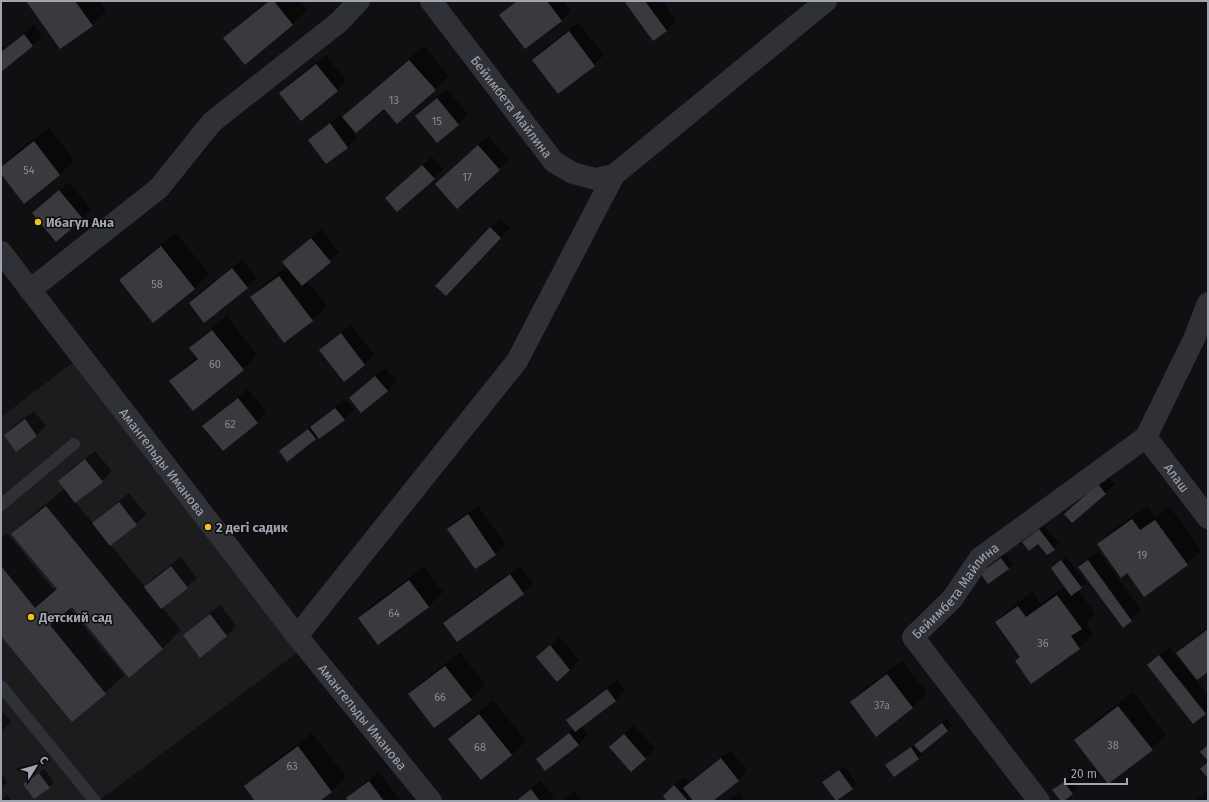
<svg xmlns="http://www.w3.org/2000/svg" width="1209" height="802" font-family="'Fira Sans',sans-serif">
<rect width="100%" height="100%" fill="#100f11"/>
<path fill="#1c1b1e" d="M75,361L297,653L98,801H1V417Z"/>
<g fill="#0007">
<path d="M27,1H99L106,11L92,25Z"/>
<path d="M267,1H300L307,10L293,24L245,63L225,39L239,24Z"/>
<path d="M516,1H563L571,11L561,20L500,15Z"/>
<path d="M625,1H662L676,21L667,30L653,40Z"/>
<path d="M578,23L604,55L594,65L558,92L533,60L542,50Z"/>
<path d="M34,25L42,36L33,45L1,70V51Z"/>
<path d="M424,46L449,76L435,90L348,122L347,123L357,138L348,147L326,163L310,140L319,131L340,115L343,118L358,103Z"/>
<path d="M326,55L346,81L337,91L280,93L290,83Z"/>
<path d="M447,89L468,115L437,142L416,116Z"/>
<path d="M49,128L74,160L60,175L24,202L1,173V167L13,155Z"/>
<path d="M488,136L509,160L457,207L446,175Z"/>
<path d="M432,157L443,169L434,178L396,189Z"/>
<path d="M69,182L91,209L82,219L33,213Z"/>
<path d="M500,219L510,228L455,285L491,228Z"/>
<path d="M321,229L339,252L307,280L327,306L312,320L251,297L265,283L287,267L283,262Z"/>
<path d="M176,233L209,274L195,288L153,321L121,280L135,266Z"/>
<path d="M242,260L257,278L247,287L190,303L199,293Z"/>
<path d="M227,316L257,355L243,370L171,381L185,367L198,357L191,348L205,334Z"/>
<path d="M351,325L374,355L364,364L321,350L330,341Z"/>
<path d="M385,368L397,381L387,391L350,398Z"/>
<path d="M248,389L266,412L257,422L204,426L213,417Z"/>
<path d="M345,399L354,410L344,419L316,439L285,447Z"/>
<path d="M34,411L46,426L36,436L5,435L14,425Z"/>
<path d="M95,451L112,471L102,481L75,502L93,523L103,514L129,493L146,514L136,524L110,544L145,587L154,577L181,557L197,578L187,587L162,607L181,630L162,649L72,606L69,608L124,675L105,693L1,634V538L7,533L54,590L56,588L13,534L31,516L65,488L59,481L69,471Z"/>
<path d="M1108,476L1115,484L1072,522L1065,514Z"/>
<path d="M478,506L505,544L495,554L475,568L448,529L458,519Z"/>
<path d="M1147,506L1155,517L1169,506L1201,550L1187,564L1127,572L1098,544L1113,530Z"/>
<path d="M1044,526L1059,544L1047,554L1039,543L1028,538Z"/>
<path d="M1098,551L1141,610L1123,626L1079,567Z"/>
<path d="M1006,554L1013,564L989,583L982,573Z"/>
<path d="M1066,557L1086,583L1078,590L1095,614L1086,623L1093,634L1079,648L1021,656L996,622L1010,608L1032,592L1041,604L1065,586L1052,568Z"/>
<path d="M520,566L533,583L523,593L457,640L445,623L454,613Z"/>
<path d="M424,567L443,592L429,606L378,644L359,618L374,604Z"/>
<path d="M220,605L236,626L227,636L184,635L194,626Z"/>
<path d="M1208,627V672L1178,654L1192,639Z"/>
<path d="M560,637L579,660L570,670L537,657Z"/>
<path d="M1169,647L1208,695V710L1205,713L1148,665Z"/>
<path d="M460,652L485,685L471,699L410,694L424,680Z"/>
<path d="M902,661L927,693L913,707L851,702L865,688Z"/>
<path d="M617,680L625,691L615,700L581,726L588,735L578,744L537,760L546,750L574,729L567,720L577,711Z"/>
<path d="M1133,692L1166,735L1152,749L1075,740L1089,726Z"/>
<path d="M493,700L526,741L512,755L449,739L463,725Z"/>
<path d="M1,710L11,722L1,732Z"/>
<path d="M947,719L952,726L921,751L923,754L918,758L894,775L891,761L916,744Z"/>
<path d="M634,725L655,749L631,771L620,738Z"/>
<path d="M312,733L346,777L332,791L318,801H256L246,787L260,772Z"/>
<path d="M731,750L747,771L738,781L711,801H669L673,786L684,777L689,782Z"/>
<path d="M844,766L857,784L852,788L828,778Z"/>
<path d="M44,769L54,782L49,787L29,780Z"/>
<path d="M379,772L401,801H349L347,798L357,789Z"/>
<path d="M1,773L7,782L1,788Z"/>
<path d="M1069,778L1077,789L1062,801L1054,790Z"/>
<path d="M541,781L554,797L550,801H515Z"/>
<path d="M574,792L582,801H563Z"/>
<path d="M739,792L746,801H727Z"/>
<path d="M1206,792L1208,795V801H1194Z"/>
<path d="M7,795L12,801H1V800Z"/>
</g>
<g fill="#3a3a3e">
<path d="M26,1H75L93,26L60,49Z"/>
<path d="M269,1H274L293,25L245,65L223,38Z"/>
<path d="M517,1H547L562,21L525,49L499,15Z"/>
<path d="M624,1H645L667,31L653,41Z"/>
<path d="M569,31L595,66L558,94L532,60Z"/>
<path d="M24,34L33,46L1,72V52Z"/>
<path d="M409,60L436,90L397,124L384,109L356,133L342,117Z"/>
<path d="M316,64L338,91L301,121L279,93Z"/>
<path d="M437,98L459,125L437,143L415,116Z"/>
<path d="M330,123L348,148L326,164L308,140Z"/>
<path d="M34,141L60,175L24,204L1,174V167Z"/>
<path d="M478,145L500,170L457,209L435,184Z"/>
<path d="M422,165L435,179L397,212L385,198Z"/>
<path d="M59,190L83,219L56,242L32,213Z"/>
<path d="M490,227L501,238L446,296L435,286Z"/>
<path d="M311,238L331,262L302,286L282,262Z"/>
<path d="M161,246L195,289L153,323L119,280Z"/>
<path d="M232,268L248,288L204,323L189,303Z"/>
<path d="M279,276L313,321L284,343L250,297Z"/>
<path d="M212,330L244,370L193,411L169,381L198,359L189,348Z"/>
<path d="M341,333L365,365L344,382L319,350Z"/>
<path d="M375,376L388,391L361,413L349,398Z"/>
<path d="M238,398L258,423L223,451L202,426Z"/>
<path d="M335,408L345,420L319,439L310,427Z"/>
<path d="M25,419L37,436L16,452L4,435Z"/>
<path d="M308,429L316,439L287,462L279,451Z"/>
<path d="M85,459L103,482L75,503L58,481Z"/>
<path d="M1098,484L1106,494L1072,523L1064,514Z"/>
<path d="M119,502L137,525L110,546L92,523Z"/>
<path d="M46,506L163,649L129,678L72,607L50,625L106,694L72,722L1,636V566L35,608L57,589L11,534Z"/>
<path d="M468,514L496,555L475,569L447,529Z"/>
<path d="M1132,519L1140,530L1155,520L1188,565L1144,597L1127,573L1121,578L1097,544Z"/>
<path d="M1039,529L1055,550L1047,555L1038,544L1029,551L1022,542Z"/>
<path d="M1001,558L1009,569L988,584L980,573Z"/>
<path d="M1061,560L1082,588L1071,596L1051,568Z"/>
<path d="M1088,560L1132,621L1123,628L1078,567Z"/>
<path d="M171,566L188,588L161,609L144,587Z"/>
<path d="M510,574L524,594L457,642L443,623Z"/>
<path d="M409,580L429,607L378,645L358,618Z"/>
<path d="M1057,595L1082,629L1071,636L1080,649L1031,684L1015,661L1020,657L995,622L1018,606L1026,617Z"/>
<path d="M210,614L227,636L200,658L183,635Z"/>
<path d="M1208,629V672L1197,680L1176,653Z"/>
<path d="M550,645L570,670L557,682L536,657Z"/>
<path d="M1159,655L1206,714L1193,724L1147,665Z"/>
<path d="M445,666L472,700L434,728L408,694Z"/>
<path d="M887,674L913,708L876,737L850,702Z"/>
<path d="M607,689L616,701L575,732L566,720Z"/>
<path d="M1118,706L1153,750L1108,784L1074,740Z"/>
<path d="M479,714L512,755L481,780L448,739Z"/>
<path d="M942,723L948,731L921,753L914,745Z"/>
<path d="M569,733L579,745L545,771L536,759Z"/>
<path d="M624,734L646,759L631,772L609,747Z"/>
<path d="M1208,745V761L1200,752Z"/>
<path d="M298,746L332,792L320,801H255L244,786Z"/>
<path d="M911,747L919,759L894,777L885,765Z"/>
<path d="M721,758L739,781L713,801H693L683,788Z"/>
<path d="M1208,762V778L1200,769Z"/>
<path d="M839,770L853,789L836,801L822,782Z"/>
<path d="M39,773L50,788L34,799L23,784Z"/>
<path d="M369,781L384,801H348L346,798Z"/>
<path d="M1064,782L1073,794L1064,801H1061L1052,790Z"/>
<path d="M674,785L688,801H667L663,796Z"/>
<path d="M531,789L540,801H516Z"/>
</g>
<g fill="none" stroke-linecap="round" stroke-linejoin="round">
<g stroke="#303136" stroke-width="12">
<path d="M1,505L74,444"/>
<path d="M1,686L95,801"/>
</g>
<g stroke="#303136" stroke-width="22">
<path id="s1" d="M431,1L554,162L573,173L595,179L614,175"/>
<path id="s2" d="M1,252L297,636L431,801"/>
<path d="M30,290L159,188L212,122L339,22L359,1"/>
<path id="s3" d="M1146,437L1208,518"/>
<path d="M297,636L517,361L614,175L826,1"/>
<path id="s4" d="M1039,801L913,637L952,599L980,558L1146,437L1194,339L1208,303"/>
</g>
</g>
<g fill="#f7bc22" stroke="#0b0b0c" stroke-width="1.5">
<circle cx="38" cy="222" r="4"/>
<circle cx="208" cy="527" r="4"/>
<circle cx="31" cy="617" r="4"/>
</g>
<g text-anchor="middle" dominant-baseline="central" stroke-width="3" stroke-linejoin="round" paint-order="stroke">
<g font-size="11" fill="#868a95">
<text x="394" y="100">13</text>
<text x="437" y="121">15</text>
<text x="29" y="170">54</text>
<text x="467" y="177">17</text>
<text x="157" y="284">58</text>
<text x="215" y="364">60</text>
<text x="230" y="424">62</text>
<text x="1142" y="555">19</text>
<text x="394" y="613">64</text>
<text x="1043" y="643">36</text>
<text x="440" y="697">66</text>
<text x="882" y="705">37а</text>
<text x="1113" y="745">38</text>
<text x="480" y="747">68</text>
<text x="292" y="766">63</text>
</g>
<g font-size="13" fill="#a0a5b2" stroke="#0b0b0c">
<text stroke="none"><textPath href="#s1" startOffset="133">Бейимбета Майлина</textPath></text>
<text stroke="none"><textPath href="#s2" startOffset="265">Амангельды Иманова</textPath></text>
<text stroke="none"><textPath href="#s3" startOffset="51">Алаш</textPath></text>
<text stroke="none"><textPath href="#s4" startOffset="270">Бейимбета Майлина</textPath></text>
<text stroke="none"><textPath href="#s2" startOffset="589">Амангельды Иманова</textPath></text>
</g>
<g font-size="13" font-weight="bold" fill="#a0a5b2" stroke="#0b0b0c" text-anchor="start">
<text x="46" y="222">Ибагүл Ана</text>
<text x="216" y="527">2 дегі садик</text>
<text x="39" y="617">Детский сад</text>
</g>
</g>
<rect width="1209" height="802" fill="none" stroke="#a0a5b2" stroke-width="4"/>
<g transform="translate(36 766) rotate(53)" stroke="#0b0b0c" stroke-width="3" paint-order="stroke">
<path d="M0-3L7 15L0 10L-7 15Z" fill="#a0a5b2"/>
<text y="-6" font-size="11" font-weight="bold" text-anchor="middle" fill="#a0a5b2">С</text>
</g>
<path d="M1065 778v6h62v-6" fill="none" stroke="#a0a5b2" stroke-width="2"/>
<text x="1071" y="778" font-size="12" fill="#a0a5b2" stroke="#0b0b0c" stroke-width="3" paint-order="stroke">20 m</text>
</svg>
